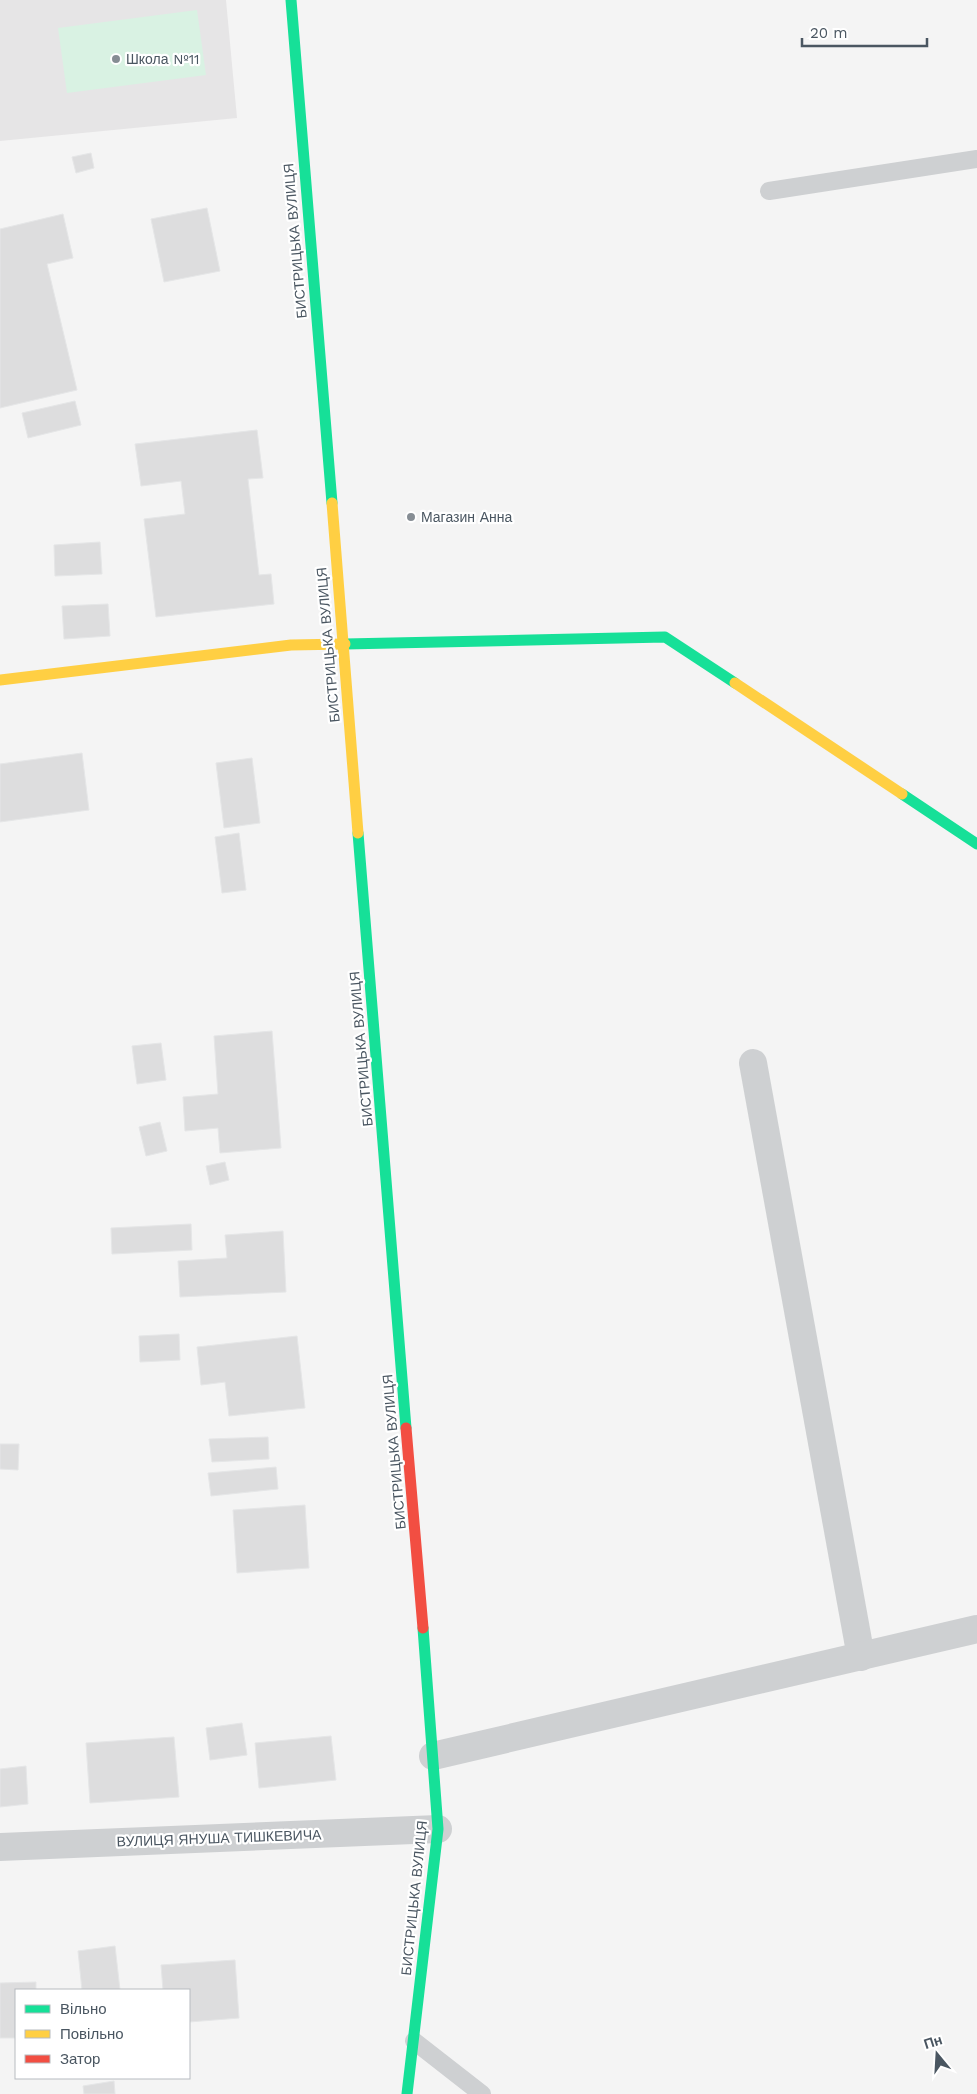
<svg xmlns="http://www.w3.org/2000/svg" width="977" height="2094" font-family="'Work Sans',sans-serif">
<rect width="100%" height="100%" fill="#f4f4f4"/>
<path fill="#e6e5e6" d="M0,0H226L237,118L0,141Z"/>
<path fill="#d9f2e3" d="M197,10L206,75L67,93L58,28Z"/>
<g fill="#ddddde" stroke="#e5e6e7">
<path d="M91,153L94,168L76,173L72,157Z"/>
<path d="M207,208L220,271L164,282L151,219Z"/>
<path d="M63,214L73,258L47,264L77,390L0,408V229Z"/>
<path d="M75,401L81,425L28,438L22,413Z"/>
<path d="M257,430L263,478L248,479L259,575L271,574L274,604L156,617L144,519L185,514L181,481L141,486L135,444Z"/>
<path d="M100,542L102,574L55,576L54,545Z"/>
<path d="M108,604L110,636L64,639L62,606Z"/>
<path d="M82,753L89,810L0,822V764Z"/>
<path d="M252,758L260,823L224,828L216,763Z"/>
<path d="M239,833L246,890L222,893L215,837Z"/>
<path d="M272,1031L281,1148L220,1153L218,1128L185,1131L183,1097L218,1094L214,1036Z"/>
<path d="M161,1043L166,1080L137,1084L132,1046Z"/>
<path d="M160,1122L167,1151L146,1156L139,1127Z"/>
<path d="M225,1162L229,1180L210,1185L206,1166Z"/>
<path d="M191,1224L192,1250L112,1254L111,1228Z"/>
<path d="M283,1231L286,1292L180,1297L178,1261L227,1258L225,1235Z"/>
<path d="M179,1334L180,1360L140,1362L139,1336Z"/>
<path d="M297,1336L305,1408L229,1416L225,1382L201,1385L197,1347Z"/>
<path d="M268,1437L269,1459L212,1462L209,1439Z"/>
<path d="M0,1444H19L18,1470L0,1469Z"/>
<path d="M276,1467L278,1489L211,1496L208,1473Z"/>
<path d="M305,1505L309,1568L237,1573L233,1510Z"/>
<path d="M242,1723L247,1755L210,1760L206,1728Z"/>
<path d="M331,1736L336,1780L259,1788L255,1743Z"/>
<path d="M174,1737L179,1797L90,1803L86,1743Z"/>
<path d="M26,1766L28,1804L0,1807V1769Z"/>
<path d="M115,1946L120,1990H82L78,1951Z"/>
<path d="M235,1960L239,2018L189,2022V1990H163L161,1965Z"/>
<path d="M36,1982V1990H16V2038H0V1983Z"/>
<path d="M114,2081L115,2094H84L83,2086Z"/>
</g>
<g fill="none" stroke-linecap="round" stroke-linejoin="round">
<g stroke="#ced0d2" stroke-width="18">
<path d="M769,191L977,159"/>
<path d="M414,2041L482,2094"/>
</g>
<g stroke="#ced0d2" stroke-width="28">
<path d="M753,1063L861,1657"/>
<path d="M433,1756L977,1629"/>
<path d="M0,1847L438,1829"/>
</g>
<g stroke="#16e098" stroke-width="11">
<path d="M291,0L332,503"/>
<path d="M345,644L665,637L735,683"/>
<path d="M902,794L977,844"/>
<path d="M358,833L406,1428"/>
<path d="M407,2094L438,1829L423,1628"/>
</g>
<g stroke="#ffcf43" stroke-width="11">
<path d="M332,503L358,833"/>
<path d="M0,680L291,645L345,644"/>
<path d="M735,683L902,794"/>
</g>
<path stroke="#f24e42" stroke-width="11" d="M406,1428L423,1628"/>
</g>
<g fill="#868d94" stroke="#fff" stroke-width="2">
<circle cx="116" cy="59" r="5"/>
<circle cx="411" cy="517" r="5"/>
</g>
<g text-anchor="middle" dominant-baseline="central" stroke-width="4.5" stroke-linejoin="round" paint-order="stroke">
<g font-size="14" fill="#4a5661" stroke="#fff" text-anchor="start">
<text x="126" y="59">Школа №11</text>
<text x="421" y="517">Магазин Анна</text>
</g>
<g font-size="14" fill="#4a5661" stroke="#fff">
<text transform="translate(295 241) rotate(-95)">БИСТРИЦЬКА ВУЛИЦЯ</text>
<text transform="translate(328 645) rotate(-95)">БИСТРИЦЬКА ВУЛИЦЯ</text>
<text transform="translate(361 1049) rotate(-95)">БИСТРИЦЬКА ВУЛИЦЯ</text>
<text transform="translate(394 1452) rotate(-95)">БИСТРИЦЬКА ВУЛИЦЯ</text>
<text transform="translate(219 1838) rotate(-2)">ВУЛИЦЯ ЯНУША ТИШКЕВИЧА</text>
<text transform="translate(414 1898) rotate(-84)">БИСТРИЦЬКА ВУЛИЦЯ</text>
</g>
</g>
<rect x="15" y="1989" width="175" height="90" fill="#ffffff" stroke="#b7bbc0"/>
<rect x="25" y="2005" width="25" height="8" fill="#16e098" stroke="#b7bbc0"/>
<text x="60" y="2014" font-size="15" fill="#4a5661">Вільно</text>
<rect x="25" y="2030" width="25" height="8" fill="#ffcf43" stroke="#b7bbc0"/>
<text x="60" y="2039" font-size="15" fill="#4a5661">Повільно</text>
<rect x="25" y="2055" width="25" height="8" fill="#f24e42" stroke="#b7bbc0"/>
<text x="60" y="2064" font-size="15" fill="#4a5661">Затор</text>
<g transform="translate(937 2054) rotate(342)" stroke="#ffffff" stroke-width="4" paint-order="stroke">
<path d="M0-4L9 19L0 12L-9 19Z" fill="#4a5661"/>
<text y="-8" font-size="14" font-weight="bold" text-anchor="middle" fill="#4a5661">Пн</text>
</g>
<path d="M802 38v8h125v-8" fill="none" stroke="#4a5661" stroke-width="2.5"/>
<text x="810" y="38" font-size="15" fill="#4a5661" stroke="#ffffff" stroke-width="4" paint-order="stroke">20 m</text>
</svg>
